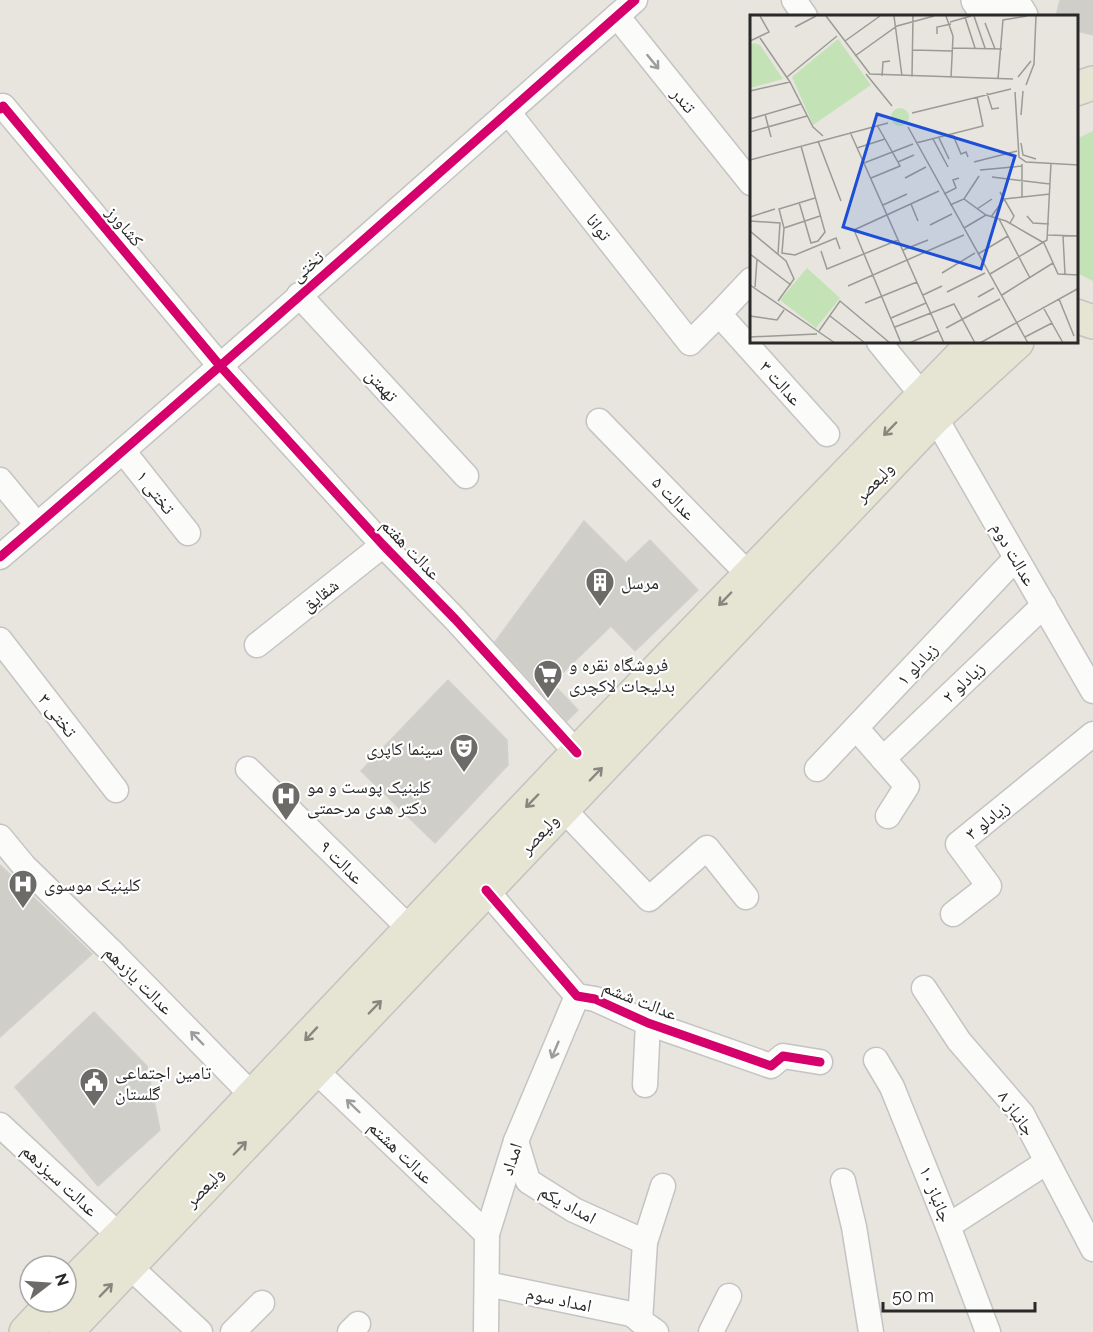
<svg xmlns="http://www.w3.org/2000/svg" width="1093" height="1332" font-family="Raleway,'Noto Naskh Arabic',sans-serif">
<rect width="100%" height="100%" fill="#e7e5de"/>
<path fill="#c3e3b7" d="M1093,131V281L1077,273L1076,139Z"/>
<g fill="#d0cec9" stroke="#d2d0ca" stroke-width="1.5">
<path d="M1060,0H1093V35L1077,31V16H1056Z"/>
<path d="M584,521L626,563L650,540L698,590L635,651L611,626L552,683L578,710L567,721L495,642Z"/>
<path d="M448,680L507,740L508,765L435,843L361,771Z"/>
<path d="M0,865L92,954L0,1037Z"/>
<path d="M94,1012L147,1066L160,1130L98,1186L15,1087Z"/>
</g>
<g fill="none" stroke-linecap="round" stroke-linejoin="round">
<g stroke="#c5c4c4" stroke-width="27">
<g id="minor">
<path d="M794,0L805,16"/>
<path d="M617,16L751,183"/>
<path d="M0,109L3,106L221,367L383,545L455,619L577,753"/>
<path d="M508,112L690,343L719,314"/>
<path d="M751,280L719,314L827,434"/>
<path d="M299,295L466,476"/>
<path d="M879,342L922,395"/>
<path d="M935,417L1093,691"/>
<path d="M599,421L749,575"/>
<path d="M123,451L188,533"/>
<path d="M0,480L37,525"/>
<path d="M0,557C214,374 424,186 635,0"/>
<path d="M0,640L116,790"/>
<path d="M257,645L383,545"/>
<path d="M856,728L907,786L888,816"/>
<path d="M883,759L1044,605"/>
<path d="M248,769L410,929"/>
<path d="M817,769L1016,558"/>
<path d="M563,809L649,899L707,848L746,897"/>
<path d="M0,837L24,866L111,951L252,1095"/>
<path d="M486,890L577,996L595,999L648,1023L771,1066L783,1056L820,1062"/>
<path d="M953,914L989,886L958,844L1093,734"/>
<path d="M924,988L959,1041L1022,1114L1093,1249"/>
<path d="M876,1060L892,1087L948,1226L988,1332"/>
<path d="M315,1070L487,1234"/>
<path d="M645,1085L648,1023"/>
<path d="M0,1125L120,1236"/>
<path d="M516,1141L528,1181L574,1210L645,1242"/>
<path d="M843,1181L854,1227L871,1332"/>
<path d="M948,1226L1047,1162"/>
<path d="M129,1266L200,1332"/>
<path d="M487,1284L631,1314L656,1332"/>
<path d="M640,1321L645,1242L663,1186"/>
<path d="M233,1332L262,1303"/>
<path d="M350,1332L358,1324"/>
<path d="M486,1332L487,1234L516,1141L577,996"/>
<path d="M711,1332L729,1296"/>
</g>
</g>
<g stroke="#c5c4c4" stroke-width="36">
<g id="secondary">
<path d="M978,0L989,16"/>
<path d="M1011,0L1021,16"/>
</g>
</g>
<g stroke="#c3c3c0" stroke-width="36">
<g id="primary">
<path d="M1076,89L1093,83"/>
<path d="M1076,316L1093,322"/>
<path d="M66,1290L120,1236L577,753L975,342"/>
<path d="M26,1332L54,1302"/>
<path d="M66,1332L935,417L1017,342"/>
</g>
</g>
<use href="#minor" stroke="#fbfbfa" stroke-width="24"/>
<use href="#secondary" stroke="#fbfbfa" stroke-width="33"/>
<use href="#primary" stroke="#e6e4d3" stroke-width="33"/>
<g stroke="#fff" stroke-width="13">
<g id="cycleway">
<path d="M0,109L3,106L221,367L383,545L455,619L577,753"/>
<path d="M0,557C214,374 424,186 635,0"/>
<path d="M486,890L577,996L595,999L648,1023L771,1066L783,1056L820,1062"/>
</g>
</g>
<use href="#cycleway" stroke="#d6006c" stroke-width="9"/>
</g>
<defs><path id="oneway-shaft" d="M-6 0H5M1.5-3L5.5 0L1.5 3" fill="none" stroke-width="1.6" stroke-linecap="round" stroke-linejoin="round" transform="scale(1.5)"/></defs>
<g stroke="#9c9c9c">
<use href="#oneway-shaft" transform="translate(653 62) rotate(51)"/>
<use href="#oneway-shaft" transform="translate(197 1038) rotate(-134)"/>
<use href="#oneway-shaft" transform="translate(555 1050) rotate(113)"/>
<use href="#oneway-shaft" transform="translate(353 1106) rotate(-136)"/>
</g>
<g stroke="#88867e">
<use href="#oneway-shaft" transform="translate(890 429) rotate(134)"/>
<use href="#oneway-shaft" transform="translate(725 599) rotate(134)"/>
<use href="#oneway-shaft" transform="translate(596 774) rotate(-46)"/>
<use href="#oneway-shaft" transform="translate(532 801) rotate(134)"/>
<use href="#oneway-shaft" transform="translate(375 1007) rotate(-46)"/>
<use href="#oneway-shaft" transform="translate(311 1034) rotate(133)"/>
<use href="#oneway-shaft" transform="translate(240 1148) rotate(-46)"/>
<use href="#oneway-shaft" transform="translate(106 1290) rotate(-46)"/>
</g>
<defs>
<g id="building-pin" transform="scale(1.5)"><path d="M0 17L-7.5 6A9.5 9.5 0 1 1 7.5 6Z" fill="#6c6b68" stroke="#fff"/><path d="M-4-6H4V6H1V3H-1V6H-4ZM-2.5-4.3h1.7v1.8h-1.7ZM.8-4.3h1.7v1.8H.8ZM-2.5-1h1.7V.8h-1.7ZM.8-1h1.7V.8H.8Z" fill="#fff"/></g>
<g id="supermarket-pin" transform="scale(1.5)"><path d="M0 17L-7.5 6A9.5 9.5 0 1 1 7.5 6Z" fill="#6c6b68" stroke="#fff"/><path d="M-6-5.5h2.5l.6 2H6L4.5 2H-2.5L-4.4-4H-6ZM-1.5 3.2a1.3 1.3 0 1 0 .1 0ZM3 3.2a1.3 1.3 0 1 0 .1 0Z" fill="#fff"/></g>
<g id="theatre-pin" transform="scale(1.5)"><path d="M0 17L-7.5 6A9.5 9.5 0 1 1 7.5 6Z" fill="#6c6b68" stroke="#fff"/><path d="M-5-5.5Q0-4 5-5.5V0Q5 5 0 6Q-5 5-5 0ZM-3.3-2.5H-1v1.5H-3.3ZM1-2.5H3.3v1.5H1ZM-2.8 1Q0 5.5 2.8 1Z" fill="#fff"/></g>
<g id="hospital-pin" transform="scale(1.5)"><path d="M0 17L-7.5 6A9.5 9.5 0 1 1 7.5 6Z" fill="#6c6b68" stroke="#fff"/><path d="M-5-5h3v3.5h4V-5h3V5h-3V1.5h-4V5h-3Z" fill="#fff"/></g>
<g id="civic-pin" transform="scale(1.5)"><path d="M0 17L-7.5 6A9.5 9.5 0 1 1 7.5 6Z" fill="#6c6b68" stroke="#fff"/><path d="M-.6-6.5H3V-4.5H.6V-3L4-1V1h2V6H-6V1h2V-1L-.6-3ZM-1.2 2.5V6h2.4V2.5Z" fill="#fff"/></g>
</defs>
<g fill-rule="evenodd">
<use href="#building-pin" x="600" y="582"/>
<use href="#supermarket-pin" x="548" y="674"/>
<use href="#theatre-pin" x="464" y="748"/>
<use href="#hospital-pin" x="286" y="796"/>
<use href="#hospital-pin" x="23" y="884"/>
<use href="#civic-pin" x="94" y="1082"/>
</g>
<g text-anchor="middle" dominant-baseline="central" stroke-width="4.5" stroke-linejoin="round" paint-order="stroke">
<g font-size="18" fill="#292929" stroke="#fff">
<text transform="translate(684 100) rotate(51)">تندر</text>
<text transform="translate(125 226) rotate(50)">کشاورز</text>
<text transform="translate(599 227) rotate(52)">توانا</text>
<text transform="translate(307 266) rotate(-41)">تختی</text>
<text transform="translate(781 383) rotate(48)">عدالت ۳</text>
<text transform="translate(382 385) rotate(47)">تهمتن</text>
<text transform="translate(874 482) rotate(-46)">ولیعصر</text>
<text transform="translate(156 492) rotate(52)">۱ تختی</text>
<text transform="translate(674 498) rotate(46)">عدالت ۵</text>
<text transform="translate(411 549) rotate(46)">عدالت هفتم</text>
<text transform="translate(1014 554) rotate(60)">عدالت دوم</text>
<text transform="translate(320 595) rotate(-38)">شقایق</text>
<text transform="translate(917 664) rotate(-47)">زیادلو ۱</text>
<text transform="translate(963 682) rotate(-44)">زیادلو ۲</text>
<text transform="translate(58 715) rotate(52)">تختی ۳</text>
<text transform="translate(987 820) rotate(-39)">زیادلو ۳</text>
<text transform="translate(539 834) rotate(-47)">ولیعصر</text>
<text transform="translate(342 862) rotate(45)">عدالت ۹</text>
<text transform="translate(139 980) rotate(45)">عدالت یازدهم</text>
<text transform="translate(640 1000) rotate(22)">عدالت ششم</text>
<text transform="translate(1017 1113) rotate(55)">جانباز ۸</text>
<text transform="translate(401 1152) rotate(44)">عدالت هشتم</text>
<text transform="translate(511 1159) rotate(-72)">امداد</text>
<text transform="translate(60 1180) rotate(43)">عدالت سیزدهم</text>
<text transform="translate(204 1187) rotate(-46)">ولیعصر</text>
<text transform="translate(936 1194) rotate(68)">۱۰ جانباز</text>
<text transform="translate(568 1204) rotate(29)">امداد یکم</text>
<text transform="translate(559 1299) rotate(12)">امداد سوم</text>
</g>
<g font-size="18" fill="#292929" stroke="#fff" text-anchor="start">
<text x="621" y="582">مرسل</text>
<text x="569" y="664">فروشگاه نقره و<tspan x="569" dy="21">بدلیجات لاکچری</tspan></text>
<text x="443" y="748" text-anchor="end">سینما کاپری</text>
<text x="307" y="786">کلینیک پوست و مو<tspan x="307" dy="21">دکتر هدی مرحمتی</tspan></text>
<text x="44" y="884">کلینیک موسوی</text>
<text x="115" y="1072">تامین اجتماعی<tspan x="115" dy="21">گلستان</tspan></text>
</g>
</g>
<g transform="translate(750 15)">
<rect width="328" height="328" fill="#e7e5de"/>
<path d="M88,24L121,70L63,110L42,62ZM4,28L10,30L33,64L0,73V30ZM141 102a9 9 0 1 1 18 0a9 9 0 1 1-18 0ZM57,253L90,283L66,313L30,285Z" fill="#c3e3b7"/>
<path fill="none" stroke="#9b9a96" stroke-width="1.5" d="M76,1L120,59L263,64M144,1L152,61M196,1L203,21L201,63M224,1L235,33M215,2L225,33M200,7L221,1M235,8L245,34M45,12L66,1M187,19V12L201,9M10,23L40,67L63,112L73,121M0,26L19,17L10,1M95,26L130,1M203,33L252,34M163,35L202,36M105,41L147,11L184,1M116,59L142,91M132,61L133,47L140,46M37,62L87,21M162,62L163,1M268,62L281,46M248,64L253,5L277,1M276,70L284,49L286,1M0,76L40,67M265,77L269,142L276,147L329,150M237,78L242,94L249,93M162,98L261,74M15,99L21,122M271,100L273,76M0,104L51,89M127,110L148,147L164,140M158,112L278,328M0,117L57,101M100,117L194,328M203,120L211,139L216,137L218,142M189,123L199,144M183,124L198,152M68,126L91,186M166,128L233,111L227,82M271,128L273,140L286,144M107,133L135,124M0,145L138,108M224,147L267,136M114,148L163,129M272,149V182M230,155L272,151M242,162L300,169M121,163L150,151L148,147M155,163L176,152M250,177L264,201L260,208M194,179L206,173L203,165L209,163M65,183L29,194L34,213L32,238L45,240L86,223L90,234M214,184L236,200L256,206L294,228M49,187L61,228L68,226L75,217L51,131M161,189L168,206M133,190L157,179M200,190L214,184L229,161M227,194L242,184M277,201L283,208L299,209M0,202L25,194M241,202L254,184L300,179M249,204L280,263M0,206L30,208L28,239M180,210L202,199M34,213L70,201M214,213L236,200M0,216L36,246L44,264L28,286M298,220L329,221M313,221L315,259M294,228L308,259L329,260M153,235L178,225M71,236L77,254L148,225M0,239L41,270M228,239L258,221M192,258L225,238M240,259L297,225L301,148M0,270L85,328M98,271L214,220M5,272L7,244M197,277L235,258M173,280L192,271M252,280L303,248M228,282L244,273M309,284L324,321M115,288L167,267M293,292L313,328M0,301L27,305L34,295M80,301L115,328M141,303L176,288M145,312L204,289L225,328M196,313L250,284M69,316L90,286L140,328M0,322L67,319M275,322L302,308M151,328L104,215L189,176M159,328L188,316M230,328L329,273"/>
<path fill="#1d4ed8" fill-opacity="0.15" stroke="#1d4ed8" stroke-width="3" d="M127,99L265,141L231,254L93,212Z"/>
<rect width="328" height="328" fill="none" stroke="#292929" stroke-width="3"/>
</g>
<g transform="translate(48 1284) rotate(73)"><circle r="28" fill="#ffffff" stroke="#a9a9a9" stroke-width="1.5"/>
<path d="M0-4.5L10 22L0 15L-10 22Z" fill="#6c6b68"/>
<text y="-9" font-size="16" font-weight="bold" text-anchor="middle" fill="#292929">N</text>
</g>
<path d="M883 1302v9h152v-9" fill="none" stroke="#292929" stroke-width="3"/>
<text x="892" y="1302" font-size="18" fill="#292929" stroke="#ffffff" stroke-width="4.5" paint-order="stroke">50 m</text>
</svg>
